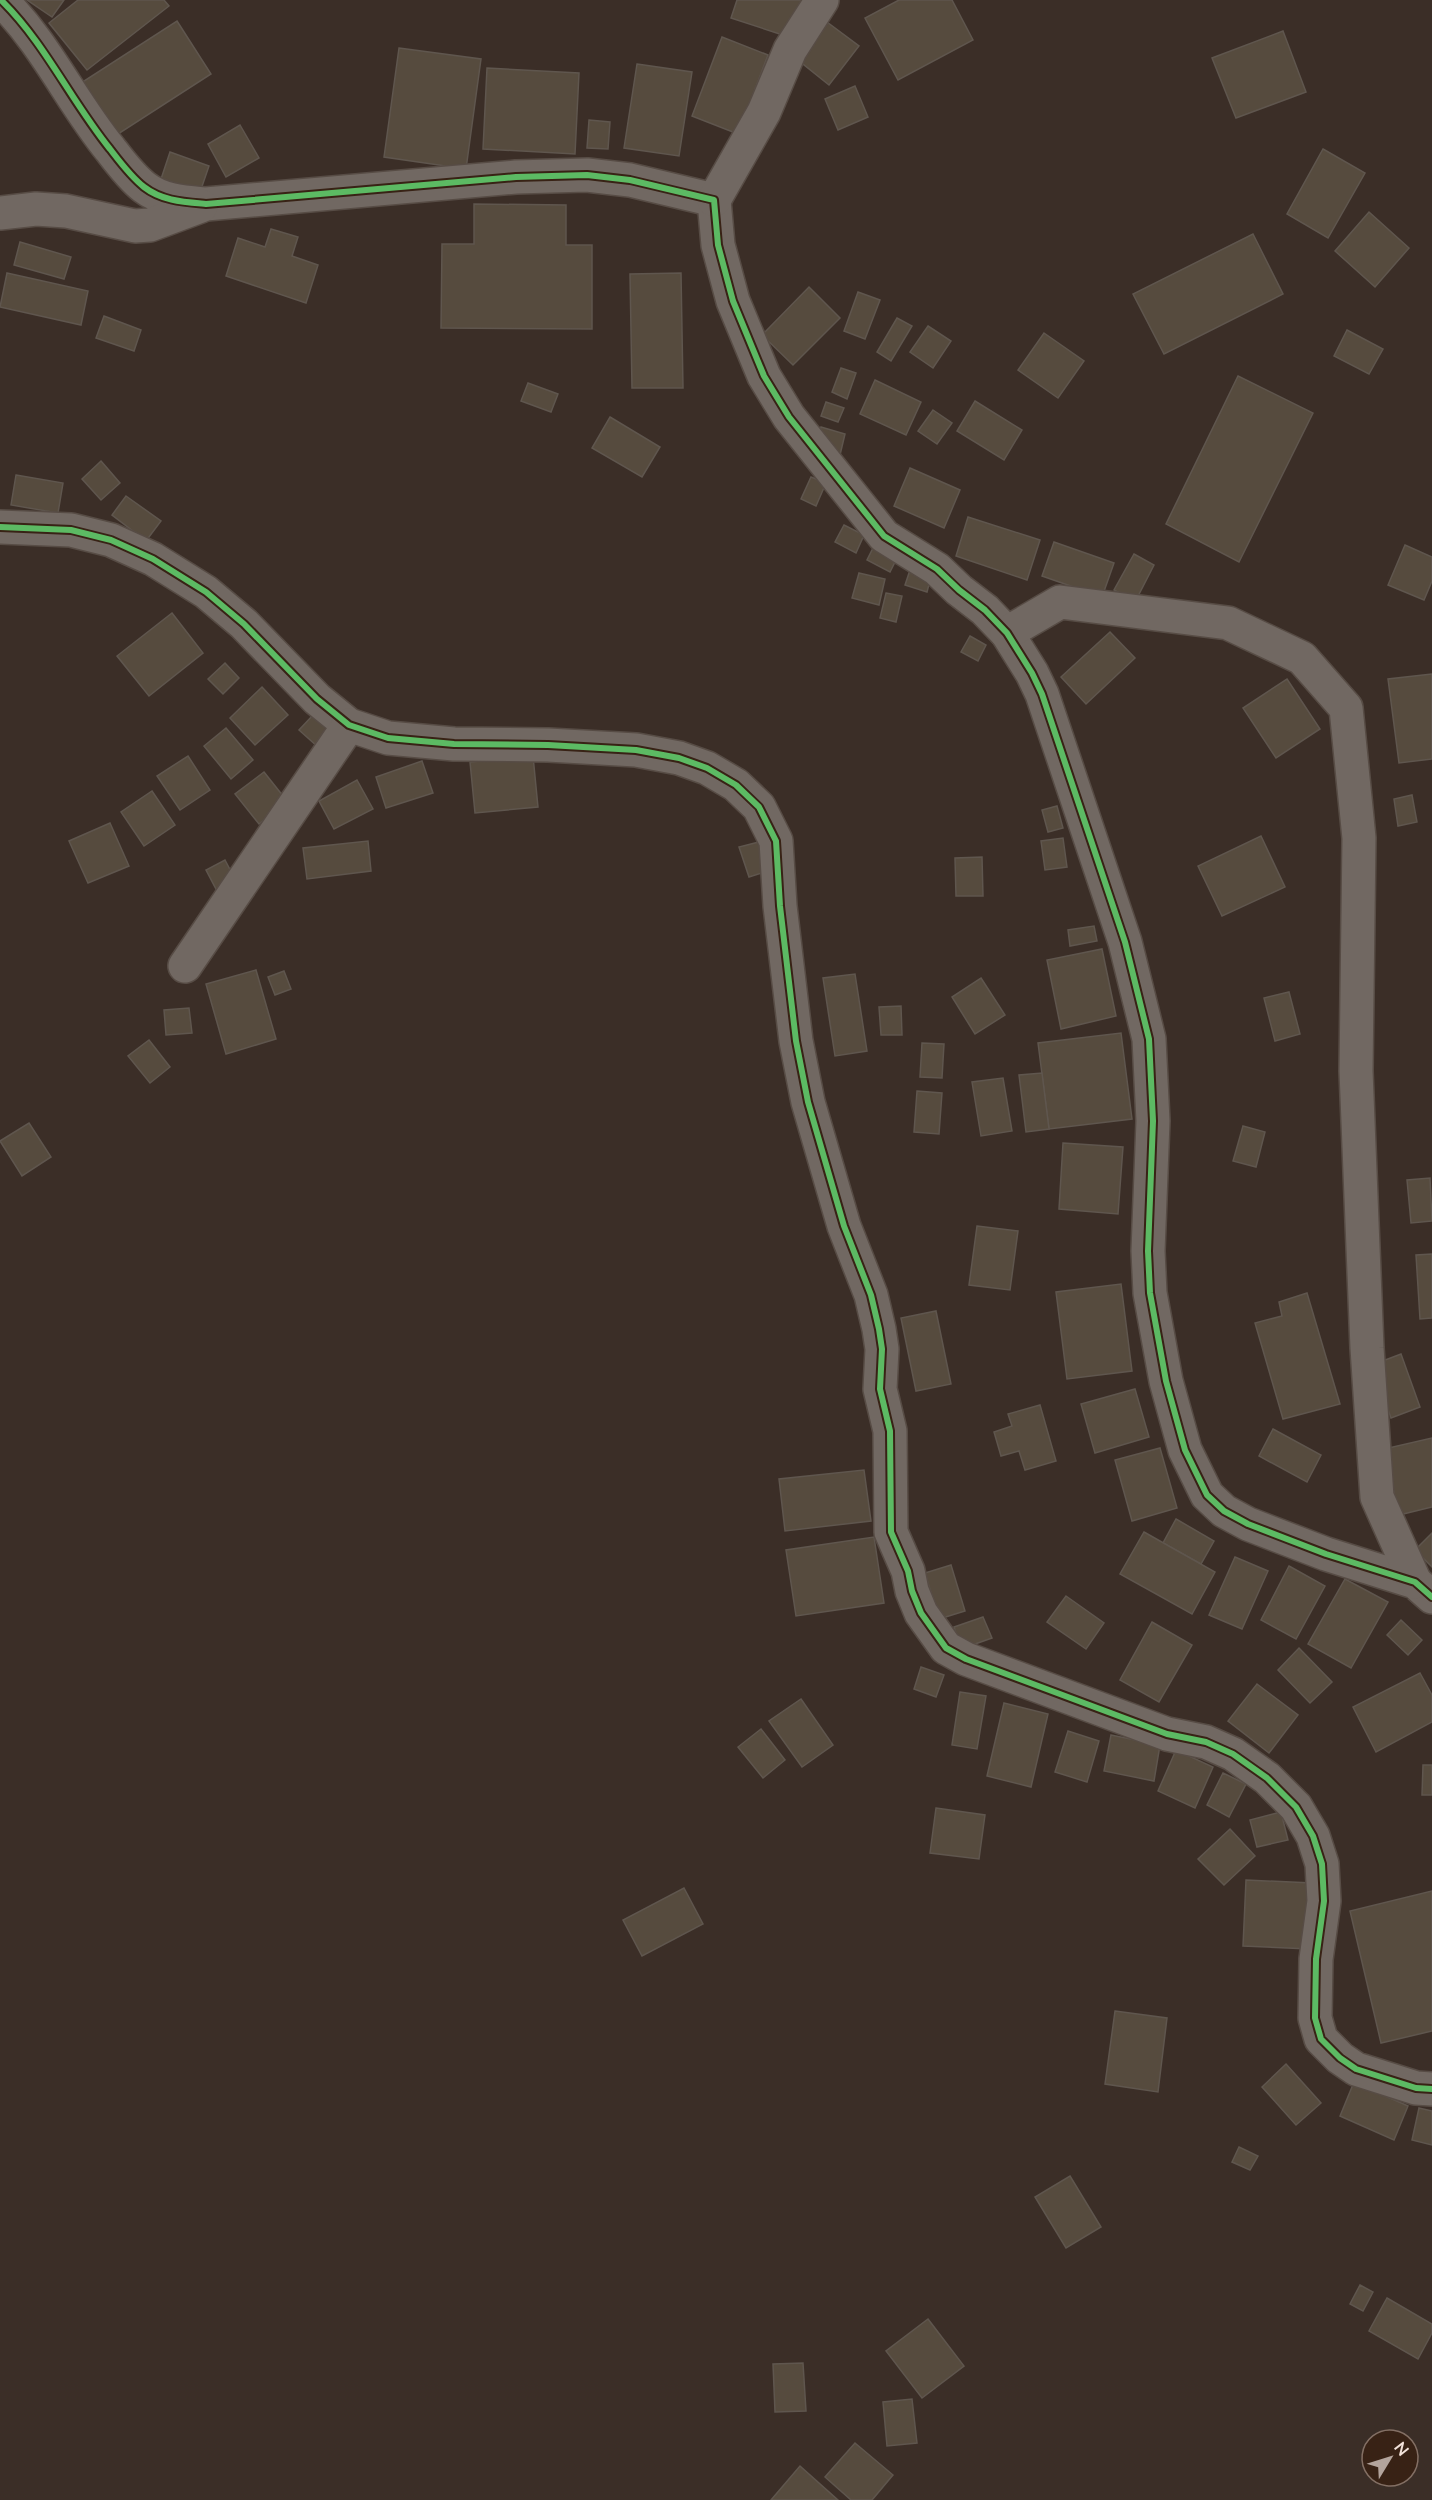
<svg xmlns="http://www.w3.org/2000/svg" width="1432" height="2500" font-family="Lato,sans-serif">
<rect width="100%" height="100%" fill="#3b2e27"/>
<g fill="#564b3e" stroke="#5f564e" stroke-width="1.5">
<path d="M27,0H64L52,17Z"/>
<path d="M78,0H164L169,6L87,70L49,23Z"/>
<path d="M737,0H807L795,39L731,18Z"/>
<path d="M899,0H952L973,40L898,80L865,18Z"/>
<path d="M177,21L211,74L115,136L81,83Z"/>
<path d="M827,22L859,46L829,85L798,60Z"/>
<path d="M1283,31L1306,92L1236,118L1212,58Z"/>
<path d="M722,37L768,55L738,134L692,116Z"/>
<path d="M399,48L481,59L466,169L384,157Z"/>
<path d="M637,64L692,72L679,156L624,148Z"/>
<path d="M487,68L579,73L575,154L483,149Z"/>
<path d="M855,86L868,117L838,130L825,99Z"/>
<path d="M589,120L610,122L608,149L587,148Z"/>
<path d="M240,125L259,158L226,177L208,144Z"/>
<path d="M1323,149L1365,173L1328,238L1287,214Z"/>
<path d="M170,152L209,166L198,198L159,185Z"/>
<path d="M474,204L566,205V245H592V329L441,328L442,244H474Z"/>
<path d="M1369,212L1409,248L1375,287L1335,251Z"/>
<path d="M271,229L298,237L292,256L318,265L306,303L226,276L238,238L265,247Z"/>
<path d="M1253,234L1283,294L1164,354L1133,294Z"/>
<path d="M20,242L71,257L64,279L14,265Z"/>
<path d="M7,273L88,291L81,325L0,307Z"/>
<path d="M681,273L683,388H632L630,274Z"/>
<path d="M809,287L840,318L793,365L762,335Z"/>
<path d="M858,292L880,300L865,339L844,331Z"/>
<path d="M104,316L141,330L134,351L96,338Z"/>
<path d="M897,318L912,326L891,361L877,352Z"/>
<path d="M928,326L951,341L933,368L910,352Z"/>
<path d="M1347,330L1383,349L1369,374L1334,356Z"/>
<path d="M1044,333L1084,361L1058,398L1018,370Z"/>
<path d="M841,368L856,373L847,399L832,392Z"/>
<path d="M1238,376L1313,413L1239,562L1166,524Z"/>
<path d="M875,380L921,402L906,435L860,414Z"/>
<path d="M528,383L558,394L551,412L521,401Z"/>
<path d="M975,401L1022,430L1004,460L957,431Z"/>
<path d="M826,402L844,408L838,422L821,416Z"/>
<path d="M933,410L952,423L937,444L918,431Z"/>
<path d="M610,417L660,447L642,477L592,448Z"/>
<path d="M821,427L845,434L840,455L815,447Z"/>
<path d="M101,461L120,483L101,500L82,479Z"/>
<path d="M910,468L960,490L944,528L894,506Z"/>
<path d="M16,475L63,483L58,513L11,505Z"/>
<path d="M811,477L826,483L816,506L801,499Z"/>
<path d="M126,496L161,521L146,541L112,515Z"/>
<path d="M968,517L1040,540L1027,580L956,556Z"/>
<path d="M844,525L864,535L856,553L835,542Z"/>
<path d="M1054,542L1114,563L1102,597L1042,576Z"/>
<path d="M1405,545L1432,557V581L1424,600L1388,585Z"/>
<path d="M874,546L897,558L890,572L867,560Z"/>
<path d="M1134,554L1154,565L1135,602L1114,590Z"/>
<path d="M910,570L931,577L927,592L905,585Z"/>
<path d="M859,573L885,579L879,605L852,598Z"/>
<path d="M886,593L902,596L896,622L880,618Z"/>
<path d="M172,613L203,653L149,696L117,656Z"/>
<path d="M1110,632L1135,658L1086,704L1061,677Z"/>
<path d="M970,636L986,645L978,661L961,652Z"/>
<path d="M225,663L239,678L223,694L208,679Z"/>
<path d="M1432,674V759L1399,763L1388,679Z"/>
<path d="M1287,679L1320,729L1276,758L1243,708Z"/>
<path d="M262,687L288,715L255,745L230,718Z"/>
<path d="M313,715L332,733L318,747L299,730Z"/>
<path d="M226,728L253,760L231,779L204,746Z"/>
<path d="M188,756L210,790L180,810L157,776Z"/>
<path d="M533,756L538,807L475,813L470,762Z"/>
<path d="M422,761L433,793L386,808L376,777Z"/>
<path d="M264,772L287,801L259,824L235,794Z"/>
<path d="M357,780L373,809L334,829L319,801Z"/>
<path d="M152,791L175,825L144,846L121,812Z"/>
<path d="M1412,795L1417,822L1398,826L1394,799Z"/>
<path d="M1057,806L1063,828L1048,832L1042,810Z"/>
<path d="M110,823L129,866L88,883L69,841Z"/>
<path d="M1261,836L1285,887L1222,916L1198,866Z"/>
<path d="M1063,838L1067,867L1045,870L1041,841Z"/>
<path d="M368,841L371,871L307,879L303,848Z"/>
<path d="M759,842L768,871L749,877L739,847Z"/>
<path d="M982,857L983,896H956L955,858Z"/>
<path d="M225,860L236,881L217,891L206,870Z"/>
<path d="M1094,926L1097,941L1070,946L1068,930Z"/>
<path d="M1102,949L1116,1016L1061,1029L1047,960Z"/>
<path d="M256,970L276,1039L226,1054L206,984Z"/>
<path d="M284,971L291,989L275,995L268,977Z"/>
<path d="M855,974L867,1051L835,1056L823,978Z"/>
<path d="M981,978L1005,1015L975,1034L952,997Z"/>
<path d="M1289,992L1300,1034L1275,1041L1264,998Z"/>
<path d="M901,1006L902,1035H881L879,1007Z"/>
<path d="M189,1008L192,1033L166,1035L164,1010Z"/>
<path d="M1121,1033L1132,1119L1049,1129L1038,1043Z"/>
<path d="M149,1040L170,1067L150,1083L128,1056Z"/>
<path d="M922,1043L944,1044L942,1078L920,1077Z"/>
<path d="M1042,1073L1049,1129L1026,1132L1019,1075Z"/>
<path d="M1003,1078L1012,1131L981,1136L972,1082Z"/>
<path d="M917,1091L942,1093L939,1134L914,1132Z"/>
<path d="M29,1123L51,1157L22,1176L0,1141Z"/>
<path d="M1243,1126L1265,1132L1256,1167L1233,1161Z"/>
<path d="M1063,1143L1123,1147L1118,1214L1059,1209Z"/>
<path d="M1430,1178L1432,1221L1411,1223L1407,1180Z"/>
<path d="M977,1226L1018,1231L1010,1290L969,1285Z"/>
<path d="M1432,1254V1318L1420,1319L1416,1255Z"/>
<path d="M1121,1284L1132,1371L1067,1379L1056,1292Z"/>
<path d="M1307,1293L1340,1404L1283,1419L1255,1323L1282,1316L1279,1302Z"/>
<path d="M936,1311L951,1384L916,1391L901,1318Z"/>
<path d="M1401,1354L1420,1407L1391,1418L1372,1365Z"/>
<path d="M1135,1389L1149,1437L1095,1453L1081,1404Z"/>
<path d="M1040,1405L1056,1461L1025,1470L1019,1451L1001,1456L994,1432L1012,1426L1008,1414Z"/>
<path d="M1273,1429L1321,1455L1307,1482L1259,1456Z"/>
<path d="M1432,1438V1507L1399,1515L1384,1449Z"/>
<path d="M1160,1448L1177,1508L1132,1521L1115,1460Z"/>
<path d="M864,1470L871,1521L785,1531L779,1479Z"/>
<path d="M1176,1519L1214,1541L1201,1564L1163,1543Z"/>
<path d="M1144,1532L1215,1572L1192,1614L1120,1574Z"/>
<path d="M1432,1533V1567L1415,1550Z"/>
<path d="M874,1537L884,1603L796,1616L786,1550Z"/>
<path d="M1235,1557L1268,1571L1242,1629L1209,1615Z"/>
<path d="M951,1565L965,1611L939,1619L925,1573Z"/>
<path d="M1289,1566L1325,1586L1296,1639L1261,1620Z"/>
<path d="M1345,1579L1388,1602L1351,1668L1308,1644Z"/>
<path d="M1066,1596L1104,1623L1086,1649L1047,1622Z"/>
<path d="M983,1617L992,1638L961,1649L954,1627Z"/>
<path d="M1401,1620L1422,1640L1408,1655L1387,1635Z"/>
<path d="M1152,1622L1192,1645L1159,1702L1120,1680Z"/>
<path d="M1299,1648L1332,1682L1310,1703L1278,1670Z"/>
<path d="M921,1667L944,1675L936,1697L914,1689Z"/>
<path d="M1420,1673L1432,1695V1722L1376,1752L1353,1707Z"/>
<path d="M1257,1684L1298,1715L1269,1753L1228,1721Z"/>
<path d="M960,1692L986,1696L977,1749L952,1745Z"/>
<path d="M801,1699L833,1745L802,1767L769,1721Z"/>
<path d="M1004,1703L1048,1714L1031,1787L987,1776Z"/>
<path d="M761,1729L785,1760L763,1778L738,1747Z"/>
<path d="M1068,1731L1099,1741L1087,1782L1055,1772Z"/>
<path d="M1111,1735L1160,1745L1154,1781L1104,1771Z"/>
<path d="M1176,1750L1213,1767L1195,1808L1158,1791Z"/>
<path d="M1423,1765H1432V1795H1422Z"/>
<path d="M1223,1773L1246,1784L1229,1817L1207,1805Z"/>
<path d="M936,1808L985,1815L979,1859L930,1853Z"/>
<path d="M1281,1812L1288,1840L1257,1847L1250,1820Z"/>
<path d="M1230,1829L1255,1856L1224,1885L1198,1859Z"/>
<path d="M1246,1880L1312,1883L1309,1949L1243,1946Z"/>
<path d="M684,1888L703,1924L642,1956L623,1920Z"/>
<path d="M1432,1891V2031L1381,2043L1350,1911Z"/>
<path d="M1115,2011L1167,2018L1158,2092L1105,2084Z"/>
<path d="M1286,2064L1321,2103L1296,2125L1262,2087Z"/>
<path d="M1354,2082L1408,2106L1394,2140L1340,2116Z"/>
<path d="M1419,2108L1432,2111V2145L1412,2140Z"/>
<path d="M1239,2147L1258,2156L1250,2170L1232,2162Z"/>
<path d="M1070,2176L1101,2227L1066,2248L1035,2197Z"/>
<path d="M1360,2285L1373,2292L1363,2311L1350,2304Z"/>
<path d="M1387,2298L1432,2324V2333L1418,2359L1369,2331Z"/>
<path d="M928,2319L964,2366L922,2398L886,2351Z"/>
<path d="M803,2363L806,2411L775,2412L773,2364Z"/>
<path d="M912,2399L917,2443L887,2446L883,2402Z"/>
<path d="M855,2443L893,2475L872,2500H851L825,2477Z"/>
<path d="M800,2466L838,2500H771Z"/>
</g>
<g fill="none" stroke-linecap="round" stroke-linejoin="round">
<g stroke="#574c45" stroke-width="36">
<g id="minor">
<path d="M1,0C45,43 71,101 110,149C120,162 131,177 144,187C162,201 184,202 206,204L516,177L587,175L630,180L714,200L718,245L733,301L764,376L789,417L884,536L937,569L959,590L985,610L1007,633L1032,673L1042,694L1125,942L1149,1039L1153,1121L1148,1251L1150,1293L1166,1381L1185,1450L1207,1495L1224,1511L1248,1524L1326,1554L1415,1582L1432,1597"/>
<path d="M714,200L764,112L790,50L822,0"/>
<path d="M0,213L36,209L66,211L135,226L150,225L201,206"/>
<path d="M0,527L71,530L111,540L153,559L206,592L244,624L317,699L349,725L388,738L454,744L548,745L636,750L679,758L707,768L736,785L759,807L776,841L780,906L796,1041L808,1102L844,1226L871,1295L879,1329L882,1349L880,1389L890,1431L891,1532L908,1571L912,1591L921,1613L946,1648L966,1659L1167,1734L1206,1742L1233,1754L1267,1778L1296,1807L1313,1836L1322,1864L1324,1901L1316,1959L1315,2018L1321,2039L1340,2058L1356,2069L1416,2088L1432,2089"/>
<path d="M1007,633L1060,602L1228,623L1302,658L1346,708L1359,838L1356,1071L1367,1348L1377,1497L1415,1582"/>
<path d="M185,966L349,725"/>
</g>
</g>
<use href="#minor" stroke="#716862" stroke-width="33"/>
<g stroke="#382215" stroke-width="10">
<g id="cycleway">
<path d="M1,0C45,43 71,101 110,149C120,162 131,177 144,187C162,201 184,202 206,204L516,177L587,175L630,180L714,200L718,245L733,301L764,376L789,417L884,536L937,569L959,590L985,610L1007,633L1032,673L1042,694L1125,942L1149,1039L1153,1121L1148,1251L1150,1293L1166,1381L1185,1450L1207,1495L1224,1511L1248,1524L1326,1554L1415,1582L1432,1597"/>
<path d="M0,527L71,530L111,540L153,559L206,592L244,624L317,699L349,725L388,738L454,744L548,745L636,750L679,758L707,768L736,785L759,807L776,841L780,906L796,1041L808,1102L844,1226L871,1295L879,1329L882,1349L880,1389L890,1431L891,1532L908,1571L912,1591L921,1613L946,1648L966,1659L1167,1734L1206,1742L1233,1754L1267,1778L1296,1807L1313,1836L1322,1864L1324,1901L1316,1959L1315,2018L1321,2039L1340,2058L1356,2069L1416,2088L1432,2089"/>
</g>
</g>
<use href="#cycleway" stroke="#5cba63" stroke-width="6"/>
</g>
<g transform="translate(1390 2458) rotate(52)"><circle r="28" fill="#382215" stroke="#836f64" stroke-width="1.5"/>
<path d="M0-4.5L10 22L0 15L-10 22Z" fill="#b3a49c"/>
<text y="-9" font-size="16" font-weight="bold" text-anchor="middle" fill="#f3e3db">N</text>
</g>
</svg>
